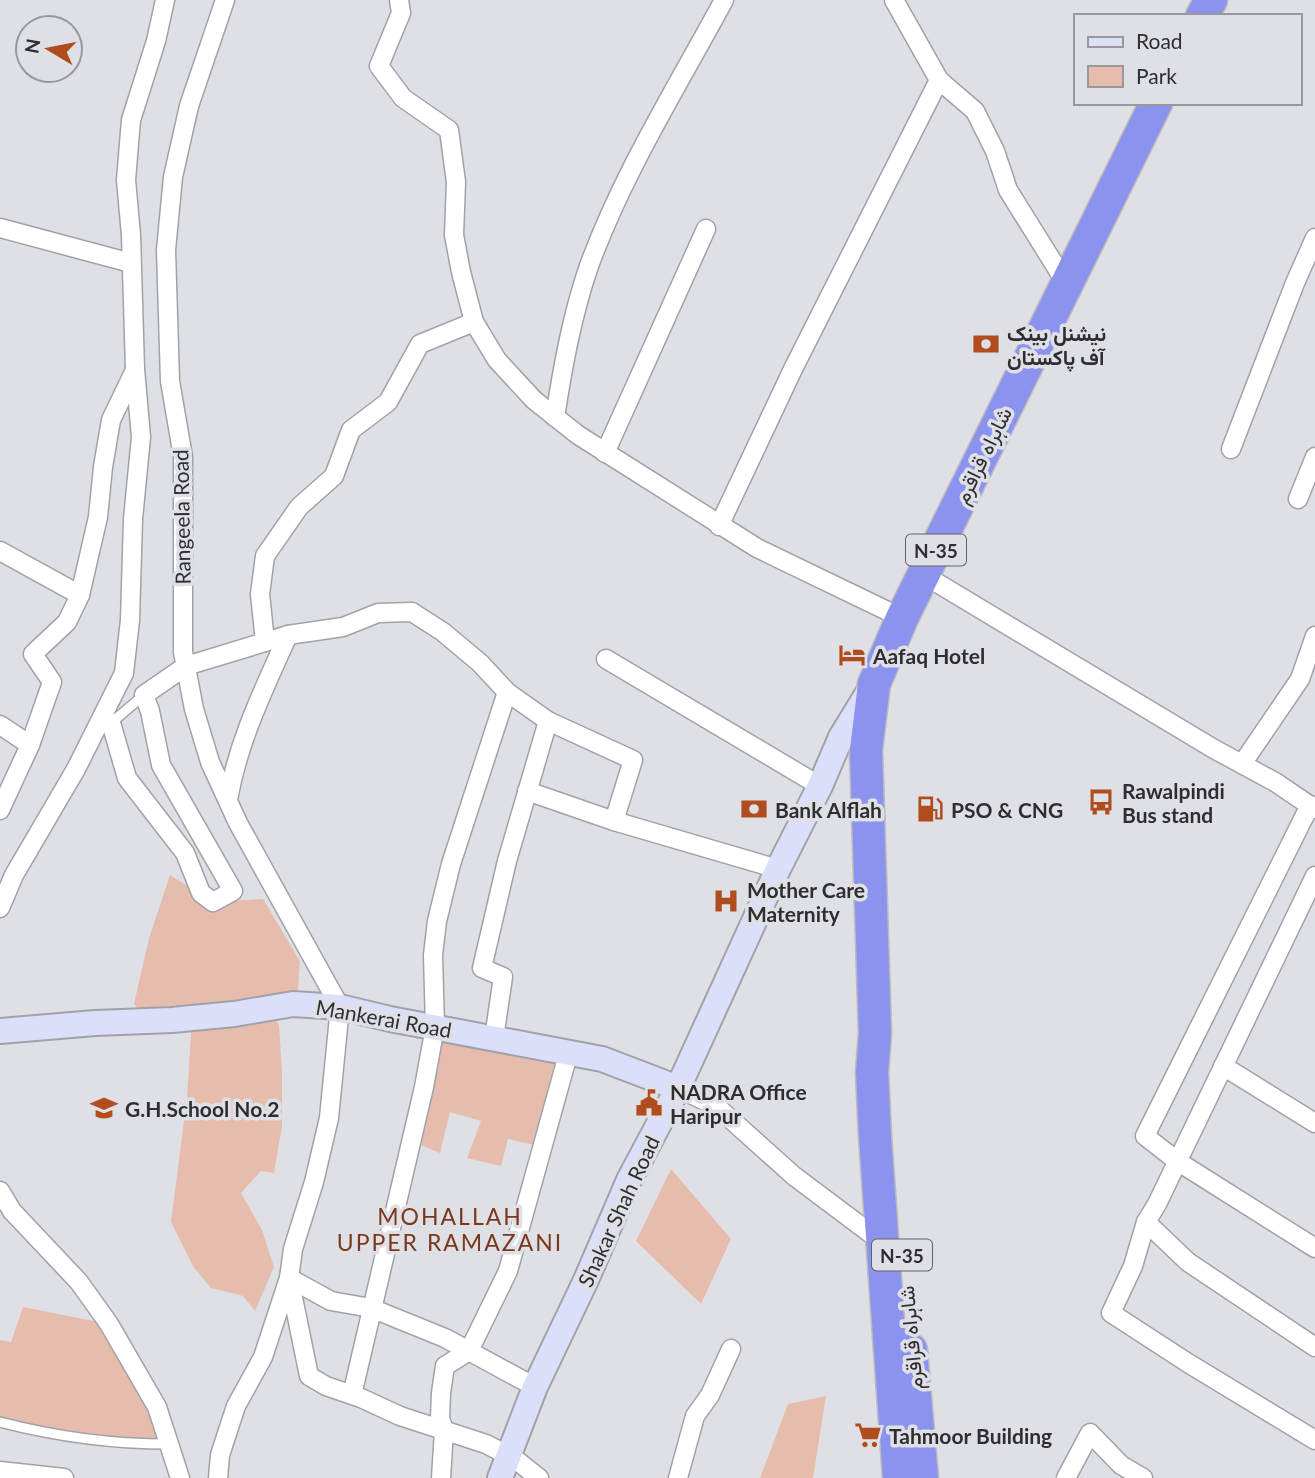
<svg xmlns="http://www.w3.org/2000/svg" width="1315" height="1478" font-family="Lato,Vazirmatn,sans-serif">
<rect width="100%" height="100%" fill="#dfe0e6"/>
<g fill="#e6bdad">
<path d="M170,875L213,902L263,899L300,961L297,1001L268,1008L279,1025L282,1072V1126L274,1173L261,1171L241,1193L262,1230L274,1267L255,1311L243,1296L211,1288L194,1268L171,1222L187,1098L192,1018L149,1021L134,1004L149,938Z"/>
<path d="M435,1027L556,1049L543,1147L508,1139L501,1166L467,1158L481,1121L450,1112L440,1153L411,1141Z"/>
<path d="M671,1169L731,1239L701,1304L636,1241Z"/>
<path d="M23,1307L109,1324L169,1444L78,1437L0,1422V1340L11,1342Z"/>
<path d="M826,1396L813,1478H760L788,1404Z"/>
</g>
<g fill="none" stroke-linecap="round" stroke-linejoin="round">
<g stroke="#a1a2a7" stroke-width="12">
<g id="lane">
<path d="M111,723L144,695"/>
<path d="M0,1422C54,1436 113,1444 169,1444"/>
</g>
</g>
<g stroke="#a1a2a7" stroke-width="21">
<g id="street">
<path d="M225,0L189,106L173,177L166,250L170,381L183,457V652L194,709L210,762L238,823L340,1007L329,1118L314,1182L293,1249L289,1278L309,1376L326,1386L361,1398L400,1416L486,1444L515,1459L539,1478"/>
<path d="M894,0L939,80L975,111L995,151L1008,190L1066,283"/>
<path d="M0,228L131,263"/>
<path d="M474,322L497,360L534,400L578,435L757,548L902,618"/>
<path d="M555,417C563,366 572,315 589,266C623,173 677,87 724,0"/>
<path d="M1231,449L1295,283L1315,238"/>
<path d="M605,453L706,229"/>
<path d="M1298,499L1315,457"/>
<path d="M719,526L793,369L939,80"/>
<path d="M0,551L80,595L98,517L103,467L111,420L135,370"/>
<path d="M924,575L1214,749L1275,782L1315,809"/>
<path d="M265,642L260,594L265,556L299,507L334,476L351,430L388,402L420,344L474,322L461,272L454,235L456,182L449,130L403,98L379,66L401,13L399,0"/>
<path d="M606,659L820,786"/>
<path d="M111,723L127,778L185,853L201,893L213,902L233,891L161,765L150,711L144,695L186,666L288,635L343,627L378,613L412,612L443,632L480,663L507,692L548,721L633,760L614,821"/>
<path d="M0,725L30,745L52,682L33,654L67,622L80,595"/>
<path d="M1242,764L1300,679L1315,636"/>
<path d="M527,791L614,821L778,869"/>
<path d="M228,800C238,741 264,689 288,635"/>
<path d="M1310,805L1145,1136L1177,1161L1315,1248"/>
<path d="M0,810L30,745"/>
<path d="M1315,876L1157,1204L1146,1222L1133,1266L1111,1313L1188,1363L1315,1440"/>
<path d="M0,908L14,875L76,769L124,673L130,620L133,519L141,437L135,369L131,235L126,180L131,120L156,41L165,0"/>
<path d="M494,1038L503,977L482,968L507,861L548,721"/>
<path d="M1223,1066L1315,1123"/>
<path d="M678,1088L716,1106L794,1176L882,1242"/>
<path d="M0,1191L12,1211L79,1282L109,1324L157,1407L180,1478"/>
<path d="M1146,1222L1188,1262L1315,1347"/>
<path d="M352,1395L424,1087L435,1027L433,955L437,921L451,864L507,692"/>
<path d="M0,1471L64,1478"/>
<path d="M218,1478L220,1455L236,1406L263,1357L289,1278L331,1301L371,1308L445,1338L535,1387"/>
<path d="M441,1478L444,1431L440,1418L441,1393L445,1366L469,1351L508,1271L569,1051"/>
<path d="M678,1478L695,1416L710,1395L731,1349"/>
<path d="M1066,1478L1090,1433L1121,1465L1143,1478"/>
</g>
</g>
<g stroke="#a1a2a7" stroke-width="28">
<g id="secondary">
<path d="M0,1031L95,1023L172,1020L234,1014L293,1004L340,1007L390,1019L602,1059L678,1088"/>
<path d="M500,1478L535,1387L586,1280L629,1180L678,1088L778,869L820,786L841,737L871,688"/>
</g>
</g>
<g stroke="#bcbcbd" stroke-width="35">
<g id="highway">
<path d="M1202,16L1211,0"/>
<path d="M911,1350L922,1478"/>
<path d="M899,1478L875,1136L872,1072L875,1033L866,750L874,684L902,618L1156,103"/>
</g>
</g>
<use href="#lane" stroke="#fff" stroke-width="9"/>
<use href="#street" stroke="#fff" stroke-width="18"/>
<use href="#secondary" stroke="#dcdffa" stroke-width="24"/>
<use href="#highway" stroke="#8c93ef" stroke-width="32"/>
</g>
<defs>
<g id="bank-bare" transform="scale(2.1)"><path d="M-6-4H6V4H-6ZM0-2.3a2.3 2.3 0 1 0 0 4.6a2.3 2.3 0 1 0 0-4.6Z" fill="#b14c1f" stroke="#dfe0e6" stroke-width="2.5" paint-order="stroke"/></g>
<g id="hotel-bare" transform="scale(2.1)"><path d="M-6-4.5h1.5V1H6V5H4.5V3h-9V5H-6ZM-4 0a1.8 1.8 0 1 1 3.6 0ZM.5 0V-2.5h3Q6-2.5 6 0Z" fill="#b14c1f" stroke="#dfe0e6" stroke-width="2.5" paint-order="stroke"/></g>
<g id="bus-bare" transform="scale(2.1)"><path d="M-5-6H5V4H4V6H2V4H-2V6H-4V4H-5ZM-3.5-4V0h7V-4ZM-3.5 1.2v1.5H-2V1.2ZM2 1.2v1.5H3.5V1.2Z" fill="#b14c1f" stroke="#dfe0e6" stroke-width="2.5" paint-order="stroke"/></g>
<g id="fuel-bare" transform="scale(2.1)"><path d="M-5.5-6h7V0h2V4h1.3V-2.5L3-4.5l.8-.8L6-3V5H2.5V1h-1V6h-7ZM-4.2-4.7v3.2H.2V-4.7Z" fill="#b14c1f" stroke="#dfe0e6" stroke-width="2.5" paint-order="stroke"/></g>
<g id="hospital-bare" transform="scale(2.1)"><path d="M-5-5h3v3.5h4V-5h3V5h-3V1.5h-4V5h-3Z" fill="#b14c1f" stroke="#dfe0e6" stroke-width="2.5" paint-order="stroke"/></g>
<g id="civic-bare" transform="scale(2.1)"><path d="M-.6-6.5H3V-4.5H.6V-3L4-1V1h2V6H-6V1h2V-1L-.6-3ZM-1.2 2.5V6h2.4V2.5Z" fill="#b14c1f" stroke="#dfe0e6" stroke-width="2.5" paint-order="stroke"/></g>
<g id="school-bare" transform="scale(2.1)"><path d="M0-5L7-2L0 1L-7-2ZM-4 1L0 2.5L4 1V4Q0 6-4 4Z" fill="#b14c1f" stroke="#dfe0e6" stroke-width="2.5" paint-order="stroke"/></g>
<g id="supermarket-bare" transform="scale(2.1)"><path d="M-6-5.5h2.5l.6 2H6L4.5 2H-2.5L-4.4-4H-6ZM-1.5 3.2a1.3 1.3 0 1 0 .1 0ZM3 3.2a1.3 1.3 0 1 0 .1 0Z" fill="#b14c1f" stroke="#dfe0e6" stroke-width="2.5" paint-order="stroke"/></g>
</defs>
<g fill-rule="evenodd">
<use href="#bank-bare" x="986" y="344"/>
<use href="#hotel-bare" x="852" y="655"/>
<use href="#bus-bare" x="1101" y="802"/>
<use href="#bank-bare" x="754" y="809"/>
<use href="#fuel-bare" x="930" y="809"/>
<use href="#hospital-bare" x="726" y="901"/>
<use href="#civic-bare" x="649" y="1103"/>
<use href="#school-bare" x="104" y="1108"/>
<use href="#supermarket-bare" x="868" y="1435"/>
</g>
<g text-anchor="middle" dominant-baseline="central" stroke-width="7" stroke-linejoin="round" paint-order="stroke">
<g fill="#dfe0e6" stroke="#636367" stroke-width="2">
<rect x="906" y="534.5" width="60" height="31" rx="5"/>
<rect x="872" y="1239.5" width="60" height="31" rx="5"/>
</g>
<g font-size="19" font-weight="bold" fill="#2e2e30">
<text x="936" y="550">N-35</text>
<text x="902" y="1255">N-35</text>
</g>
<g font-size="21" font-weight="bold" fill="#2e2e30" stroke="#dfe0e6" text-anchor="start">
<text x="1007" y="332">نیشنل بینک<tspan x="1007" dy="24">آف پاکستان</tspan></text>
<text x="873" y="655">Aafaq Hotel</text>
<text x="1122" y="790">Rawalpindi<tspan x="1122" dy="24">Bus stand</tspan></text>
<text x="775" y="809">Bank Alflah</text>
<text x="951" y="809">PSO &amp; CNG</text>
<text x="747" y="889">Mother Care<tspan x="747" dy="24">Maternity</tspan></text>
<text x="670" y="1091">NADRA Office<tspan x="670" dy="24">Haripur</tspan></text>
<text x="125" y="1108">G.H.School No.2</text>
<text x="889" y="1435">Tahmoor Building</text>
</g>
<g font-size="21" fill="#2e2e30" stroke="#dfe0e6">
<text transform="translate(982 455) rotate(-64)">شاہراہ قراقرم</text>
<text transform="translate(181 517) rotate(-91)">Rangeela Road</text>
<text transform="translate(384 1018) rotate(10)">Mankerai Road</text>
<text transform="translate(618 1211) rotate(-65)">Shakar Shah Road</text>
<text transform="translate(910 1338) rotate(-95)">شاہراہ قراقرم</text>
</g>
<g font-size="23" letter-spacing="2" fill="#7a391d" stroke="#dfe0e6">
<text x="450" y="1216">MOHALLAH<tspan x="450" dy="26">UPPER RAMAZANI</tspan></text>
</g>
</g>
<rect x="1074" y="14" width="228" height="91" fill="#dfe0e6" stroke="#98999d" stroke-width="2"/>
<rect x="1088" y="37" width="35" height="10" fill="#dcdffa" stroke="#98999d" stroke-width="2"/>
<text x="1136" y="49" font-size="21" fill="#2e2e30">Road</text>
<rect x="1088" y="66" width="35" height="21" fill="#e6bdad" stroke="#98999d" stroke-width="2"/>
<text x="1136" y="84" font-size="21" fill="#2e2e30">Park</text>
<g transform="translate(49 49) rotate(280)"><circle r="33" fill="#dfe0e6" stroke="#98999d" stroke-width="2"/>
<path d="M0-5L12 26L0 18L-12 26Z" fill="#b14c1f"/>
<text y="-10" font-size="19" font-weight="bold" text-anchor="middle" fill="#2e2e30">N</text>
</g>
</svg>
